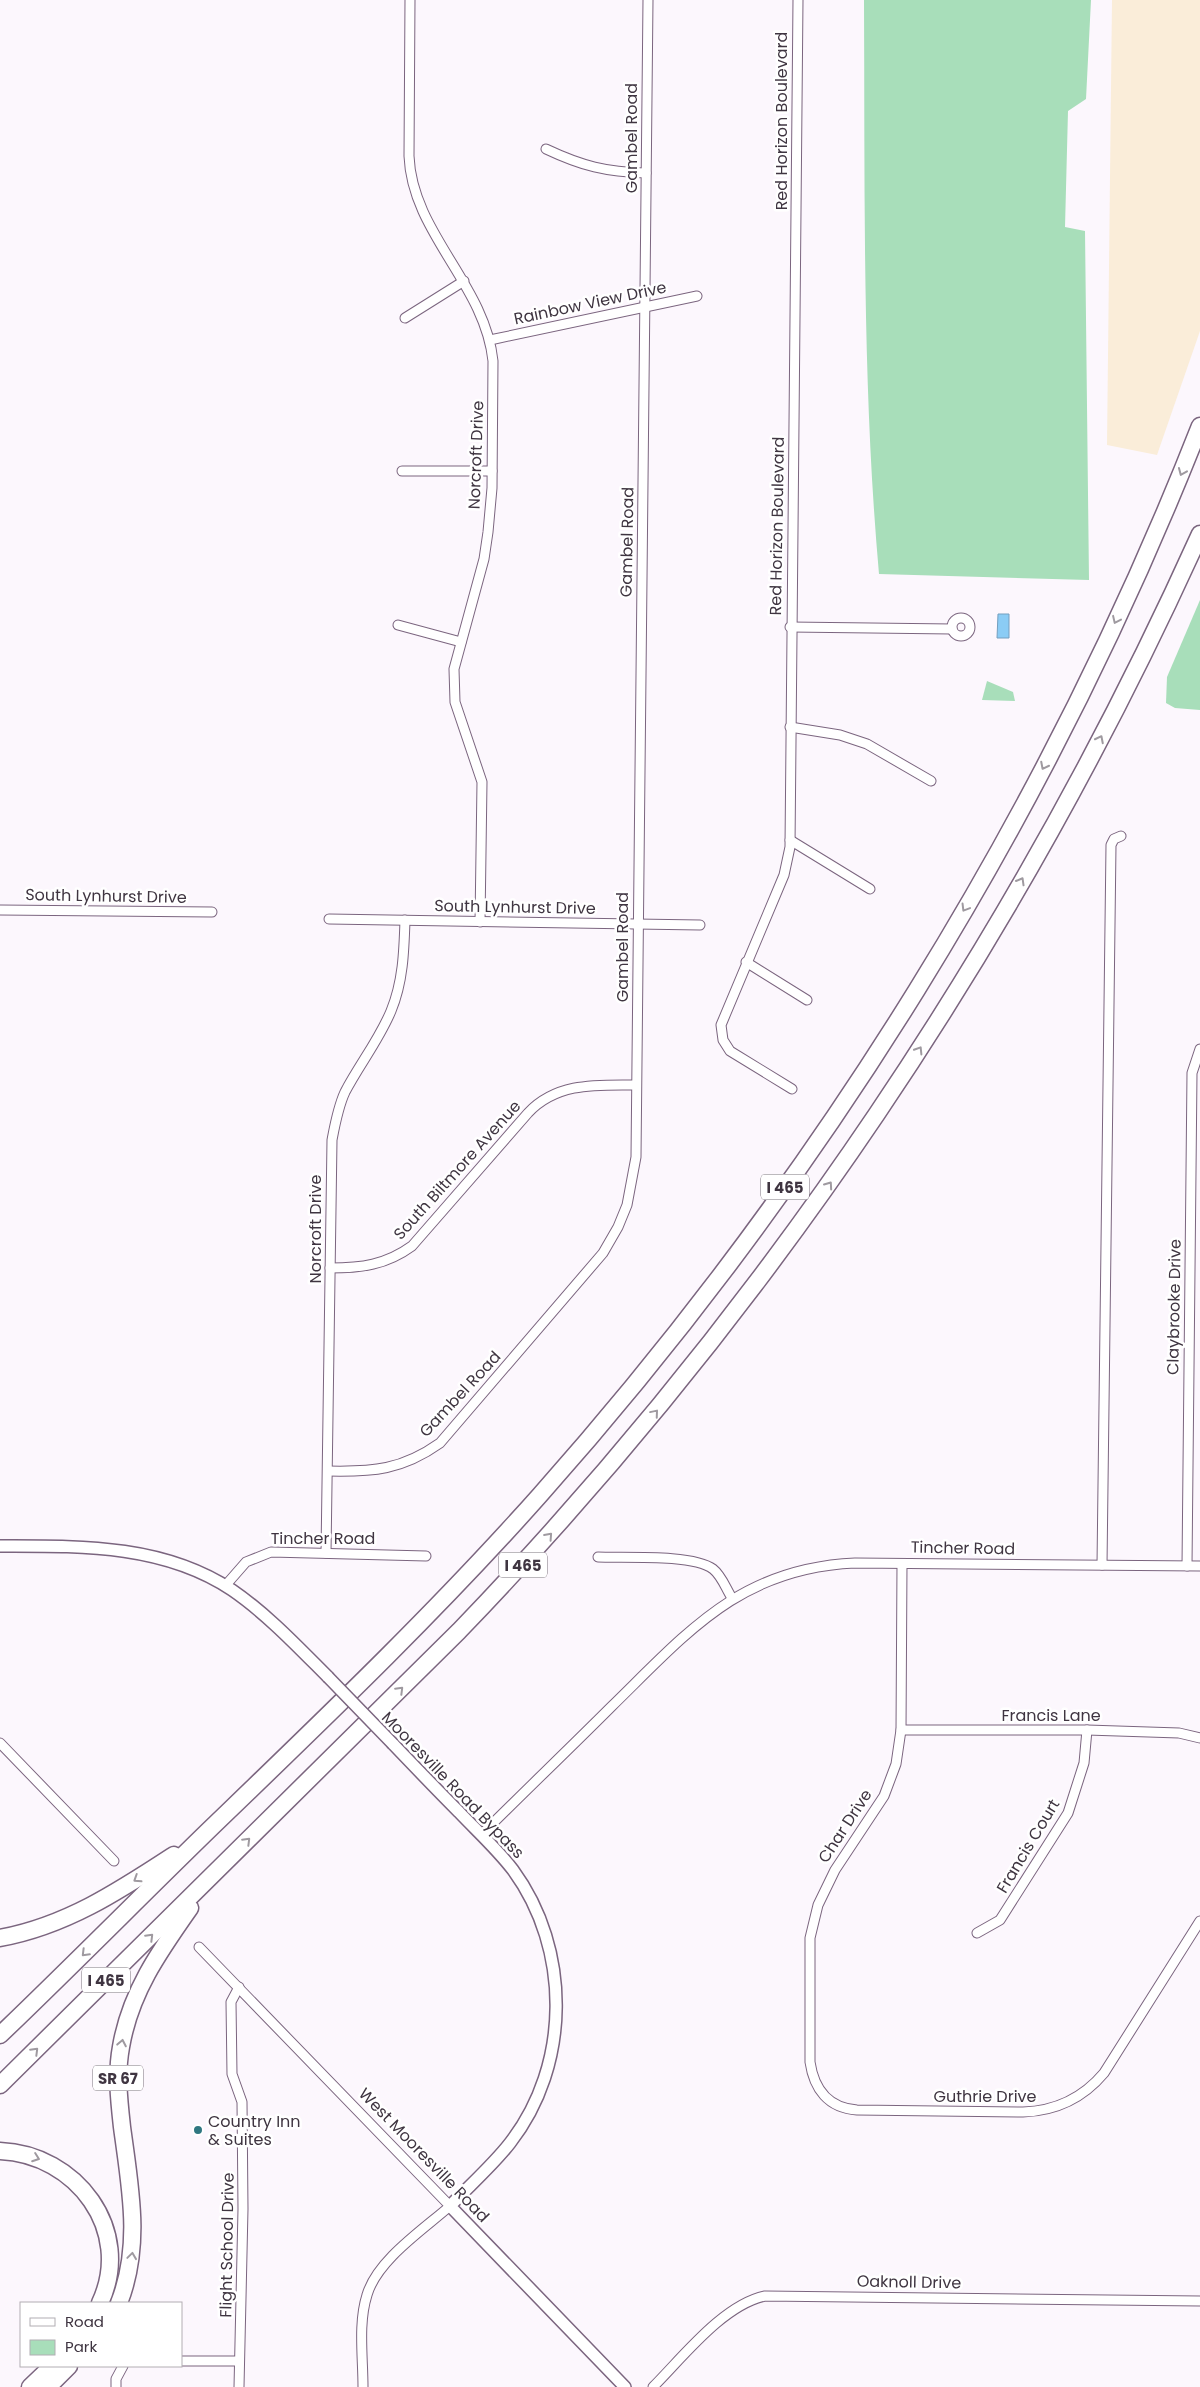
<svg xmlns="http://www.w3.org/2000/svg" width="1200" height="2387" font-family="Poppins,sans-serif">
<rect width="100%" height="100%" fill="#fcf7fd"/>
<path fill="#faedd9" d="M1112,0H1200V331L1157,455L1107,445Z"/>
<g fill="#a8deba">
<path d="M864,0H1091L1086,99L1068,111L1065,227L1085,231L1089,580L879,574C862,384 865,191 864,0Z"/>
<path d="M1200,600V710L1175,708L1166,703L1167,677Z"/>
<path d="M987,681L1013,692L1015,701L982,700Z"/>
</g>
<path fill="#8bccf5" stroke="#749fbf" d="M998,614H1009V638H997Z"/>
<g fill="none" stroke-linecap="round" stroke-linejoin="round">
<g stroke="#7b657f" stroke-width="11">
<g id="minor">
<path d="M410,0L409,156C412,233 485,284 493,361L492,488L488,532L484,559L454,669L455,702L482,782L480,922"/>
<path d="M546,149C582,166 606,172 646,173"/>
<path d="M405,318L464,281"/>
<path d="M490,340L697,296"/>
<path d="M402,471H492"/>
<circle cx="961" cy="627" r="9"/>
<path d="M398,625L461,642"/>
<path d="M790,627L952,629"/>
<path d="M790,727L840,735L867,744L931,781"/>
<path d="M790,840L870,889"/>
<path d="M0,910L212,912"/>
<path d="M329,919L700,925"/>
<path d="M746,962L807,1000"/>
<path d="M792,1089L730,1051L723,1040L721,1025L784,875L790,847L798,0"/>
<path d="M330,1268C361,1268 386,1265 412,1246L528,1113C557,1082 597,1085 636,1085"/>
<path d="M328,1471C373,1472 402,1470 440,1443L603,1253L618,1227L627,1205L636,1157L648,0"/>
<path d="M326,1553L332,1140C335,1124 338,1107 345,1092C359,1065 379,1040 391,1011C403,982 404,952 405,920"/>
<path d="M598,1557C625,1558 693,1554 713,1569C722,1576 726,1589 732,1598"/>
<path d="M902,1564L901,1730L896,1764L884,1796L835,1870L818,1905L810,1938V2062C814,2089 828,2108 857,2110L1023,2112C1055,2111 1083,2098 1104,2073L1200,1921"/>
<path d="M1102,1565L1111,845L1114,839L1121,836"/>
<path d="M1187,1566L1192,1073L1200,1049"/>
<path d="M225,1586L246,1562L271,1552L426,1556"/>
<path d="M901,1730H1087L1179,1733L1200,1738"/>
<path d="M0,1743L114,1861"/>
<path d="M481,1835C524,1792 568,1750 611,1707C688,1632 740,1568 855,1563L1200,1566"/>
<path d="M977,1933L1000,1920L1068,1813L1084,1763L1087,1730"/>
<path d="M199,1947L450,2206C424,2229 377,2260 367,2295C358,2323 363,2357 363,2387"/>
<path d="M239,1987L231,2002L232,2074L242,2102L243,2209L239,2387"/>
<path d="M181,2361H239"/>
<path d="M116,2387V2379L123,2366"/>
<path d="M653,2387C683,2357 723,2305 765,2296L1200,2301"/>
</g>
</g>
<g stroke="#7b657f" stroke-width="14">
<g id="tertiary">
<path d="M0,1546C79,1546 163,1544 232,1590C267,1614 298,1647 328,1677"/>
<path d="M393,1744C415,1767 437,1790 459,1812C477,1831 497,1849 513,1870C571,1949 571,2065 510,2143C493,2165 470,2185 450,2206L625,2387"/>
</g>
</g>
<g stroke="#7b657f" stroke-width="19">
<g id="motorway">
<path d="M0,1938C66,1926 119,1891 174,1855"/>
<path d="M0,2035C71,1967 140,1897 211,1828C323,1720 436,1612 540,1495C819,1181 1046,818 1200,426"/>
<path d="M0,2085L459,1631C767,1311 1018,938 1200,534"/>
<path d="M0,2151C76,2154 134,2230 100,2303"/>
<path d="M119,2303C142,2245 130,2187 122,2127C119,2100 116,2074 121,2047C130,1993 159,1952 190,1908"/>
<path d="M30,2387L52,2366"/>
<path d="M48,2387L69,2366"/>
</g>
</g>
<use href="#minor" stroke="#fff" stroke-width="9"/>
<use href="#tertiary" stroke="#fff" stroke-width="11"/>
<use href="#motorway" stroke="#fff" stroke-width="16"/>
<g stroke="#7b657f" stroke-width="14" stroke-linecap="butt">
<path id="tertiary-bridge" d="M328,1677L393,1744"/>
</g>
<use href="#tertiary-bridge" stroke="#fff" stroke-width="11"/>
</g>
<defs><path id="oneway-chevron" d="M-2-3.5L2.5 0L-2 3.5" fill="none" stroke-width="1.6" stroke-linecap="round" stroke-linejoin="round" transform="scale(1.25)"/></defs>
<g stroke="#9f9aa0">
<use href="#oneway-chevron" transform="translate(1182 472) rotate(113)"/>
<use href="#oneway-chevron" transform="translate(1116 620) rotate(115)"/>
<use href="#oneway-chevron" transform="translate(1100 739) rotate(-63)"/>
<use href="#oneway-chevron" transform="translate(1044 766) rotate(117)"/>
<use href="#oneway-chevron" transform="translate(1021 881) rotate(-60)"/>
<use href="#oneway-chevron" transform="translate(965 908) rotate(121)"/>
<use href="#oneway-chevron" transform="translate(919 1050) rotate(-58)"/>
<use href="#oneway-chevron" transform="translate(829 1185) rotate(-55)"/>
<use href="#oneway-chevron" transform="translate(655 1413) rotate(-50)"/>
<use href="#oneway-chevron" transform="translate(549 1536) rotate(-48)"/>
<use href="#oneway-chevron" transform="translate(400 1690) rotate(-45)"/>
<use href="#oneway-chevron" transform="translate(247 1841) rotate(-45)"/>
<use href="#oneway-chevron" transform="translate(137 1879) rotate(147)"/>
<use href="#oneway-chevron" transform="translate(150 1937) rotate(-45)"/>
<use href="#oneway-chevron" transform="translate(85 1953) rotate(135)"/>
<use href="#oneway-chevron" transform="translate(122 2043) rotate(-79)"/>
<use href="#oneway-chevron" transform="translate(35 2051) rotate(-45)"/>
<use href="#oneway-chevron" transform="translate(36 2158) rotate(20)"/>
<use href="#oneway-chevron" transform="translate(132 2256) rotate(-82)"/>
</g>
<circle fill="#2f7781" stroke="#fff" stroke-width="2" cx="198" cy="2130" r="5"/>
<g text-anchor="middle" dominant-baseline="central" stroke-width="5" stroke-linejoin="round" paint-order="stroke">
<g fill="#fff" stroke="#79727a" stroke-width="1">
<rect x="761" y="1174.5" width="48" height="25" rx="4"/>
<rect x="499" y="1552.5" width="48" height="25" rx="4"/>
<rect x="82" y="1967.5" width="48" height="25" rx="4"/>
<rect x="93" y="2065.5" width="50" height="25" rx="4"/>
</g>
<g font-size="15" font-weight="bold" fill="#3f3541">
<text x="785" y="1187">I 465</text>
<text x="523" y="1565">I 465</text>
<text x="106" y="1980">I 465</text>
<text x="118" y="2078">SR 67</text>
</g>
<g font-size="16" fill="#3f3541" stroke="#fff">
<text transform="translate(781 121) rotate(-90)">Red Horizon Boulevard</text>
<text transform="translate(631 138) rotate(-90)">Gambel Road</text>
<text transform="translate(590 303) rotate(-12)">Rainbow View Drive</text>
<text transform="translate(476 455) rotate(-88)">Norcroft Drive</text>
<text transform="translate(777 526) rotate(-89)">Red Horizon Boulevard</text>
<text transform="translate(627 542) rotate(-89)">Gambel Road</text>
<text transform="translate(106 896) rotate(1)">South Lynhurst Drive</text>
<text transform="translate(515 907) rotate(1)">South Lynhurst Drive</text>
<text transform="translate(622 947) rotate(-90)">Gambel Road</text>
<text transform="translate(457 1170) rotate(-48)">South Biltmore Avenue</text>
<text transform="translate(315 1229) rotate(-90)">Norcroft Drive</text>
<text transform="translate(1174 1307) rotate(-89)">Claybrooke Drive</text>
<text transform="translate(460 1394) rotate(-47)">Gambel Road</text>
<text x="323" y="1538">Tincher Road</text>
<text transform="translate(963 1548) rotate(1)">Tincher Road</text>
<text x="1051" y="1715">Francis Lane</text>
<text transform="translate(453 1785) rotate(46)">Mooresville Road Bypass</text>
<text transform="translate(845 1826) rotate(-57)">Char Drive</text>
<text transform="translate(1028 1846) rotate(-59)">Francis Court</text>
<text x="985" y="2096">Guthrie Drive</text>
<text transform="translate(424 2155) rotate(46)">West Mooresville Road</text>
<text transform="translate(227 2245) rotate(-89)">Flight School Drive</text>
<text transform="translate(909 2282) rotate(1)">Oaknoll Drive</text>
</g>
<g font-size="16" fill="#3f3541" stroke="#fff" text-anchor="start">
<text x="208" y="2121">Country Inn<tspan x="208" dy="18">&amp; Suites</tspan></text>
</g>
</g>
<rect x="20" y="2302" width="162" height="65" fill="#ffffff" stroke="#b2aeb3"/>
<rect x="30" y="2318" width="25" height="8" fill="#ffffff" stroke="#b2aeb3"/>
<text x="65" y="2327" font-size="15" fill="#3f3541">Road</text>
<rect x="30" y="2340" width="25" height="15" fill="#a8deba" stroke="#b2aeb3"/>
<text x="65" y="2352" font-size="15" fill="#3f3541">Park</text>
</svg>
